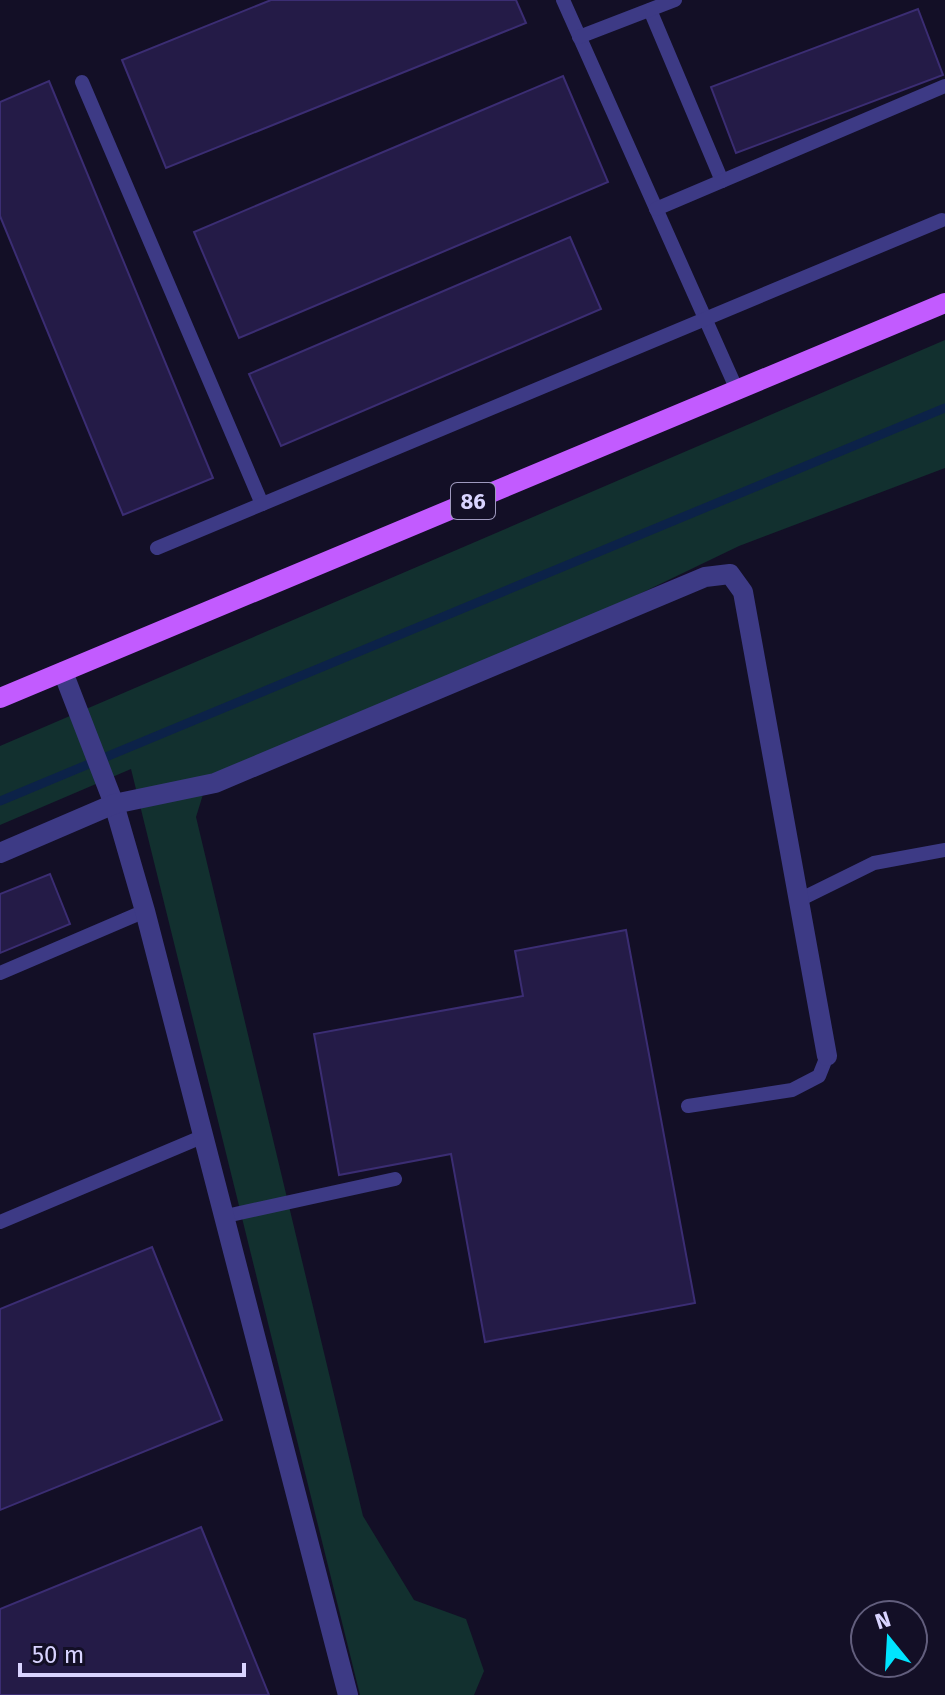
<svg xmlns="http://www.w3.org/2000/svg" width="945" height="1695" font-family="'Fira Sans',sans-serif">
<rect width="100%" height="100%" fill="#130f26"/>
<path fill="#12302f" d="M945,340V468L739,546L436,692L205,788L196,817L363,1516L414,1600L466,1619L484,1671L474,1695H360L131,769L0,825V746Z"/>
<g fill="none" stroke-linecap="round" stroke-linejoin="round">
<path stroke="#0c2248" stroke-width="9" d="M0,801L945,408"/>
</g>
<g fill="#241b47" stroke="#3b2d73" stroke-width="2">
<path d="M271,0H516L526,23L166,168L122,60Z"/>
<path d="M918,9L943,75L736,153L711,87Z"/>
<path d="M563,76L608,182L239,338L194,232Z"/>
<path d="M49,81L213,478L123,515L0,216V102Z"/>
<path d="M570,237L601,309L281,446L249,374Z"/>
<path d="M50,874L70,924L0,953V894Z"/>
<path d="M626,930L695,1303L485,1342L451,1154L339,1175L314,1034L523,996L515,951Z"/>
<path d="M152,1247L222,1420L0,1510V1309Z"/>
<path d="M201,1527L269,1695H0V1609Z"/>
</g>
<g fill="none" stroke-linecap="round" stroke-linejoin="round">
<g stroke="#3d3a85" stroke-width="14">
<path d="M563,0L737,390"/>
<path d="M650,10L722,181"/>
<path d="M579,37L675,0"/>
<path d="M82,82L262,504"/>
<path d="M656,209L945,86"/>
<path d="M157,548L942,220"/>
<path d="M799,900L874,863L945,850"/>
<path d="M0,973L145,911"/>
<path d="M688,1106L792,1090L819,1076L827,1056"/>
<path d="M226,1216L395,1179"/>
<path d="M0,1222L204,1136"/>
</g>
<g stroke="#3d3a85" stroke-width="20">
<path d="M63,672L114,804L145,911L348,1695"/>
<path d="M0,853L114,804L215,783L705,577L730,574L743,592L827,1056"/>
</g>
<path stroke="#c25bff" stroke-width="20" d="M0,698L945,303"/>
</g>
<g text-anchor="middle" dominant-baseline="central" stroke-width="8" stroke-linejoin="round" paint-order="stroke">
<rect fill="#130f26" stroke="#9e99be" stroke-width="2" x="451" y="483" width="44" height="36" rx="6"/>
<g font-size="22" font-weight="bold" fill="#d9d4ff">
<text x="473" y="501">86</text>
</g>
</g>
<g transform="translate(889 1639) rotate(342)"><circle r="38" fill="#130f26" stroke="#625e7d" stroke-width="2"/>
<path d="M0-6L14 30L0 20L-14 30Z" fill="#00e5ff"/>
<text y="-12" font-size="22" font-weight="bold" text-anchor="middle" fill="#d9d4ff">N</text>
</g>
<path d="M20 1663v12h224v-12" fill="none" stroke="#d9d4ff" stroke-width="4"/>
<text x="32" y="1663" font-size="24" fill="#d9d4ff" stroke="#130f26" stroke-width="6" paint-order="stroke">50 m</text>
</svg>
